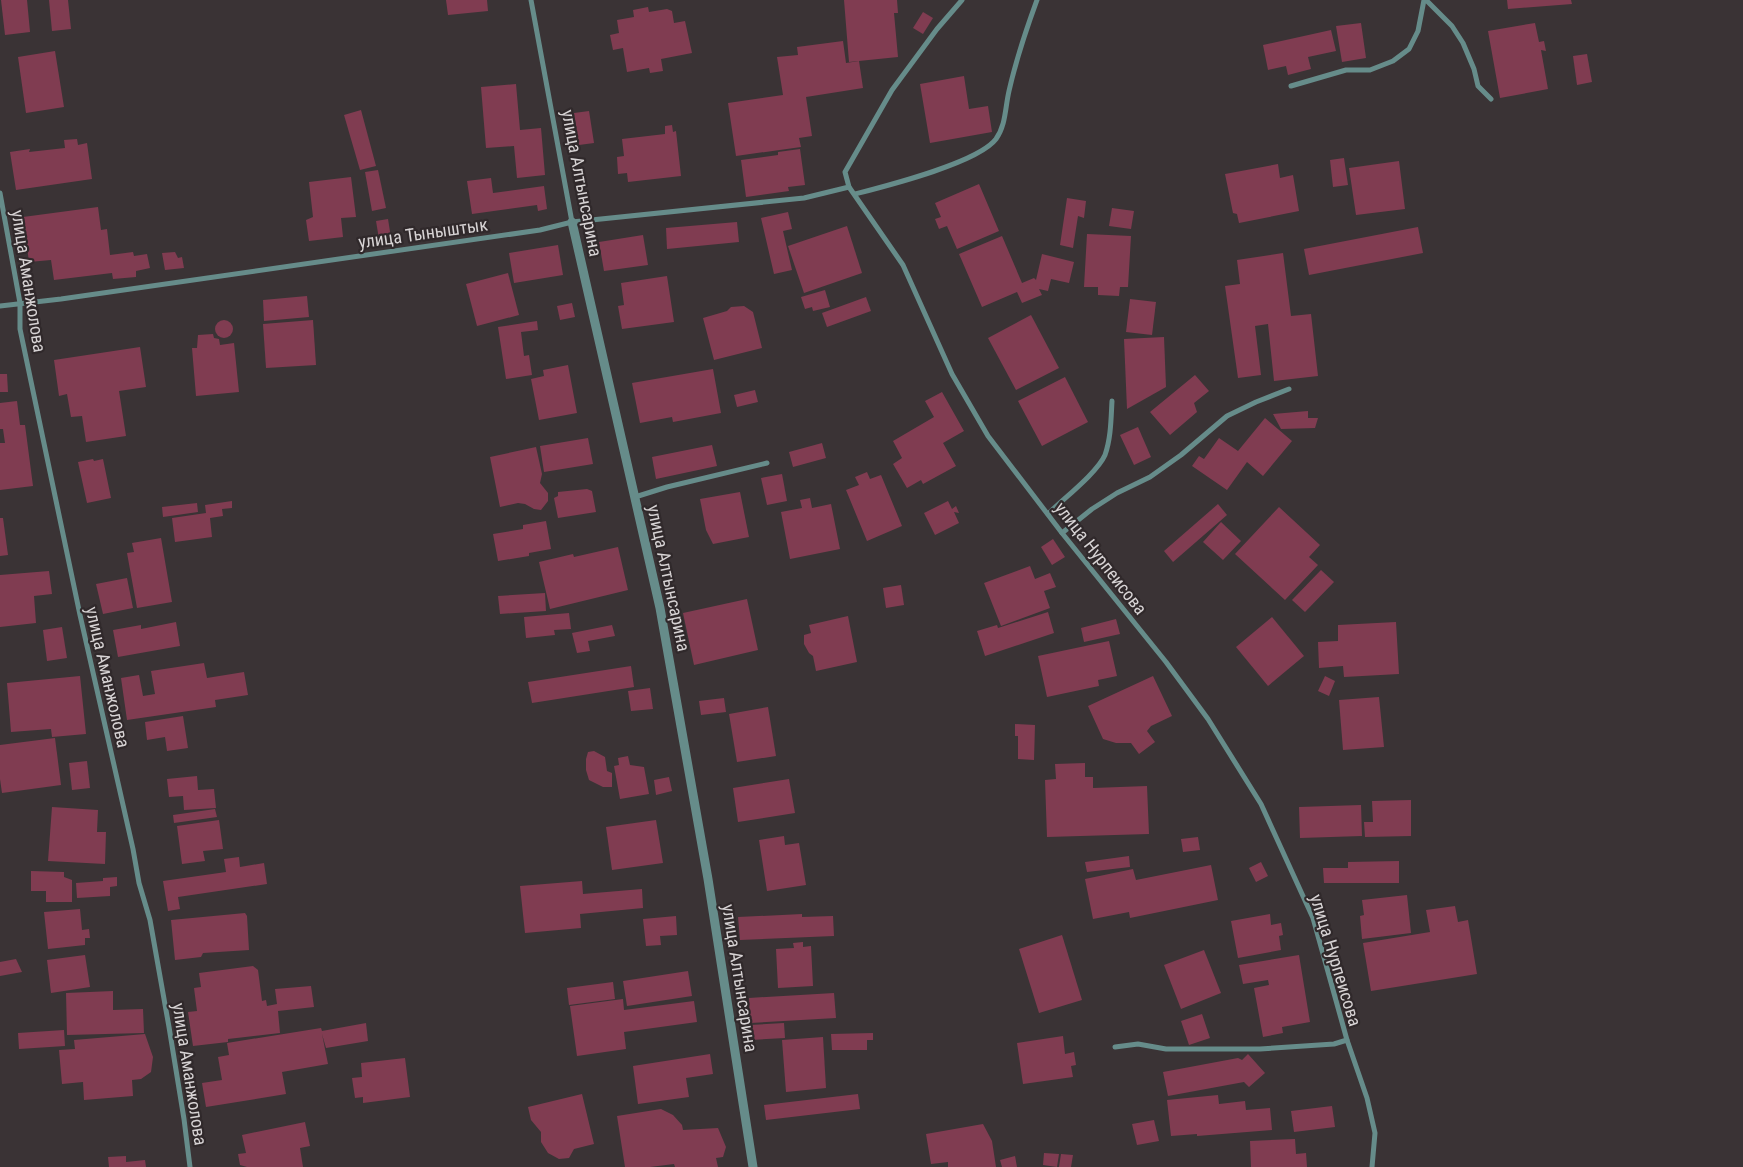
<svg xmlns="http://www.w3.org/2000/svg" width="1743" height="1167" font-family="'Roboto Condensed',sans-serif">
<rect width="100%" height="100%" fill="#3a3335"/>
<g fill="#803c51">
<path d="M1,0H27L30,32L5,35Z"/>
<path d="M49,0H68L71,29L52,31Z"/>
<path d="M446,0H487L488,11L448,15Z"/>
<path d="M844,0H897L898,13H894L898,57L849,62Z"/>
<path d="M1507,0H1571L1572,4L1508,9Z"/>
<path d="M648,7L649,12L667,9L672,11L674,23L685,21L692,53L661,59L663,71L650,73L649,68L627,72L623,48L613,50L610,35L619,33L617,20L634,17L633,10Z"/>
<path d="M923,12L933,18L923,34L913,28Z"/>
<path d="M1361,23L1366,58L1342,62L1336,26Z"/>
<path d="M1535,23L1539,42L1544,41L1546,51L1541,50L1548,89L1500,98L1488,31Z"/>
<path d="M1331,30L1336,51L1308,57L1311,69L1288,75L1286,66L1268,70L1263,45Z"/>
<path d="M843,41L846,63L859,61L863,88L806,97L812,136L799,138L801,147L736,156L728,103L783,95L777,57L798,55L797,47Z"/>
<path d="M55,51L64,107L26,113L18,57Z"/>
<path d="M1587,54L1592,82L1577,85L1573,56Z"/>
<path d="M964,76L969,109L988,106L992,132L930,143L920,84Z"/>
<path d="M516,84L520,130L541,128L545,175L517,178L514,146L486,148L481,87Z"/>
<path d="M361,110L376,166L360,170L344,115Z"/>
<path d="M589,111L594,143L579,145L574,113Z"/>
<path d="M672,125L673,132L676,131L681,176L628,182L627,173L618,174L617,157L624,156L622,139L665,134V126Z"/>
<path d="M77,139L78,145L87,143L92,179L16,190L10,152L30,149L29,152L65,148L64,140Z"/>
<path d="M800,149L805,185L788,187L789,191L746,197L741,160L778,155V152Z"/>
<path d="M1344,158L1348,185L1333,187L1330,160Z"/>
<path d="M1399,161L1405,209L1356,215L1349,168Z"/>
<path d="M1278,164L1280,178L1293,175L1299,211L1239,223L1237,214L1233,213L1225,174Z"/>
<path d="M378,170L386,208L372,211L365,172Z"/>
<path d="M351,177L356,217L341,218L343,237L309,241L306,220L313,217L309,182Z"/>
<path d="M491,178L493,193L544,186L547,209L538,211L537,205L472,214L467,181Z"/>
<path d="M979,184L999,231L957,249L947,226L939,229L935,219L941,217L935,203Z"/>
<path d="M1067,198L1086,201L1084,218L1078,216L1073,248L1060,245Z"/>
<path d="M98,207L101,230L107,229L110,255L133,252L134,256L147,254L150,268L136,271V277L113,279L112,273L54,280L51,260L29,262L23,217Z"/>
<path d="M1112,208L1134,211L1131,229L1109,226Z"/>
<path d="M788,212L792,229L783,231L792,270L774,274L761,218Z"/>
<path d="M388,219L391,238L379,239L376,221Z"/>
<path d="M737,222L739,242L667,249L666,228Z"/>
<path d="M847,226L862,273L804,293L788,246Z"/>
<path d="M1418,227L1423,253L1309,275L1304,249Z"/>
<path d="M1087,234L1131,236L1128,287H1120L1119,296L1098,295V287H1084Z"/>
<path d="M643,235L648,265L604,271L599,242Z"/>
<path d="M1002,236L1022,283L1034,278L1036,280L1042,254L1074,262L1069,283L1051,279L1048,291L1039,289L1042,295L1022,303L1017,292L982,307L959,254Z"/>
<path d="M558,245L563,275L514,283L509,253Z"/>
<path d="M175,252L178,258L182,257L184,268L165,270L162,253Z"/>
<path d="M1283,253L1291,316L1311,314L1318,376L1274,381L1268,324L1255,326L1261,375L1238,378L1225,286L1240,284L1237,260Z"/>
<path d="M508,273L519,315L477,326L466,284Z"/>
<path d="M667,276L674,322L622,329L618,306L624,305L621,283Z"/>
<path d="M825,290L830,307L813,311L812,307L805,309L801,297Z"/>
<path d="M307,296L309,317L264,321L263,300Z"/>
<path d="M866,297L871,311L827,327L822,313Z"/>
<path d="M1130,299L1156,302L1152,335L1126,332Z"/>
<path d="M572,303L575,317L560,320L557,306Z"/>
<path d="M744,306L753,312L762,348L714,360L703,318L727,311L731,307Z"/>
<path d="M1031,315L1059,368L1016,390L988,338Z"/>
<circle cx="224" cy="329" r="9"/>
<path d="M313,320L316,365L266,368L263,324Z"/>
<path d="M537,321L538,330L521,332L524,356L529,355L532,375L506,379L498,327Z"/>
<path d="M213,334L214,338L219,339L220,345L234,343L239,392L196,396L192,348H197L198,335Z"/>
<path d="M1164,337L1166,387L1127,409L1124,339Z"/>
<path d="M140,347L146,387L119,391L126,436L86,442L82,416L71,417L67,394L59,396L54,360Z"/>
<path d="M568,365L577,413L539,420L531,379L544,376L543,370Z"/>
<path d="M713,369L721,413L673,422L672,417L640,423L632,383Z"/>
<path d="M0,374H7L8,392H0Z"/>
<path d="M1195,375L1209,391L1194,403L1197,412L1170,435L1150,412Z"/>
<path d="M1065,377L1088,422L1042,446L1018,401Z"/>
<path d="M755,390L758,402L737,407L734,395Z"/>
<path d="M942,392L964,431L943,443L956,466L923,484L921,480L907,488L893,464L902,458L893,441L934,417L925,401Z"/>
<path d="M17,401L20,425H25L33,486L0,490V443H5L3,429H0V403Z"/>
<path d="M1308,411V418H1318L1315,428L1281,429L1273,414Z"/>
<path d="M1265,418L1292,441L1263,476L1247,462L1227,490L1192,466L1199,456L1204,459L1219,438L1238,451Z"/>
<path d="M1138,427L1151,457L1134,465L1120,435Z"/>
<path d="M588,438L593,464L544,472L540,446Z"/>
<path d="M822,443L826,458L793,467L789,452Z"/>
<path d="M712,445L717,466L656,479L652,457Z"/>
<path d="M536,447L542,474L540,483L548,493V501L541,510L534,509L525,504L518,503L500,507L490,457Z"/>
<path d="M93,459L94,461L103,459L111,498L87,503L78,462Z"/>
<path d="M867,472L870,479L881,475L902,526L867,541L846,490L859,485L855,477Z"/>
<path d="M782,474L787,501L767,505L761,478Z"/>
<path d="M587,489L592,491L596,512L558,518L554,498L558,496V492Z"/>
<path d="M740,492L749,537L713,544L706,530L700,499Z"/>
<path d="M810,498L812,508L831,504L840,549L790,559L781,512L802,508L800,500Z"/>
<path d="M232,501V508L222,509L223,516L210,518L212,537L175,542L172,518L206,513L205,505Z"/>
<path d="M948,501L952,509L956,506L959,513L954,512L959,523L935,535L924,513Z"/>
<path d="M197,503L198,512L163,517L162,507Z"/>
<path d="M1218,504L1227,515L1173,562L1164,551Z"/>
<path d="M1279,507L1320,545L1309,557L1318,565L1285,600L1235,554Z"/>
<path d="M0,518H3L8,555L0,556Z"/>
<path d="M546,521L551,549L529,553V556L498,561L493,534L523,529V525Z"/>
<path d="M1221,522L1241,541L1223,560L1203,542Z"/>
<path d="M161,538L172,602L137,608L127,553L134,552L132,543Z"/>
<path d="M1053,539L1065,557L1052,565L1041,547Z"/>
<path d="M618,547L628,590L550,609L539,562L573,554L574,557Z"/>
<path d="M1030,566L1035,579L1050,573L1056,587L1044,591L1050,608L1001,626L984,583Z"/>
<path d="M1321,570L1334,582L1305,612L1292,600Z"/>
<path d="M49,571L52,594L34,596L36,623L0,627V575Z"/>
<path d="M127,578L133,608L103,614L96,584Z"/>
<path d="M901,585L904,605L886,608L883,588Z"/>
<path d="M545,593L546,611L500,614L498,596Z"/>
<path d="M747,599L758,650L694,665L683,613Z"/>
<path d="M1048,612L1054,633L985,656L977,631L997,625L998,628Z"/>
<path d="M569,613L571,629L554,630L555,635L526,638L524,617Z"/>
<path d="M848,616L857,662L816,671L813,656L809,653L804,644V635L811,633L809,625Z"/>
<path d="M1272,617L1304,656L1268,686L1236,647Z"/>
<path d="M1116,619L1120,634L1084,642L1081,628Z"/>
<path d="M176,622L180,646L118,657L113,630L141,625V629Z"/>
<path d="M1396,622L1399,674L1344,677L1343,666L1319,668L1318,642L1338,641V625Z"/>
<path d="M612,625L615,636L588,641L590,651L577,653L572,633Z"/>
<path d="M62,627L67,658L47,661L43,630Z"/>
<path d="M1109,641L1117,676L1098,680L1099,686L1047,697L1038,656Z"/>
<path d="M204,663L207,678L244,672L248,695L215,700L216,707L127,720L121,678L139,675L143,696L155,694L151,671Z"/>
<path d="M631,666L634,687L532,703L528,682Z"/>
<path d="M80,676L86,734L52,737L51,729L11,732L7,683Z"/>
<path d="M1153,676L1172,716L1151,726L1147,731L1155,742L1139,754L1131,743H1116L1103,739L1088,706Z"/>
<path d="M1325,676L1335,681L1329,696L1318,691Z"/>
<path d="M650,688L653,709L631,711L628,691Z"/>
<path d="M1379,697L1384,747L1343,750L1339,700Z"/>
<path d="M724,698L726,712L701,715L699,701Z"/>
<path d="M768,707L776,756L737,762L729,714Z"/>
<path d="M183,716L188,748L167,751L165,737L147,740L145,722Z"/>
<path d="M1015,724L1035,725L1034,760L1018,759V736H1015Z"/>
<path d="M55,738L61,785L2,793L0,779V745Z"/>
<path d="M594,751L605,757L607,771L612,773V787H603L589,780L586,770V759L588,752Z"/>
<path d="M628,756L630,765L644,767L649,794L620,799L614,766L619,765L618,758Z"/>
<path d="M87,761L90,788L72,790L69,763Z"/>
<path d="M1085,763V777H1093V788L1147,786L1149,834L1047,837L1045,780L1056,779L1055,764Z"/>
<path d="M197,776L198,790L214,789L216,808L184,810L183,796L169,797L167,779Z"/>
<path d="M669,777L672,791L656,795L654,780Z"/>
<path d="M789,779L795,813L738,822L733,788Z"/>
<path d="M1411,800V836L1365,837L1364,822H1373L1372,801Z"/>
<path d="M1361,805L1362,836L1300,838L1299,807Z"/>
<path d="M52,807L98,810L97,832H106L105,864L48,861Z"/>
<path d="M215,809L217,817L174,823L173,815Z"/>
<path d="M219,820L223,849L203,851L205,861L182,864L177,826Z"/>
<path d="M656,820L663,863L612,870L606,827Z"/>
<path d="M784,836L785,845L799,843L806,885L767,891L759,840Z"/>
<path d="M1198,837L1200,850L1183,852L1181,839Z"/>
<path d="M1129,856L1130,867L1087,872L1085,862Z"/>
<path d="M239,857L240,867L264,863L267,884L178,897L180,909L168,911L163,881L226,872L224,859Z"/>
<path d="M1399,861V883H1324L1323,868H1348V862Z"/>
<path d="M1261,862L1268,876L1256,882L1249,868Z"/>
<path d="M1211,865L1218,900L1130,918L1129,912L1093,919L1085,879L1133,869L1136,880Z"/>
<path d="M31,871L64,872V877L72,880V902H46V891H31Z"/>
<path d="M117,877V886L110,887V896L77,898L76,883L103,881V878Z"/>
<path d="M582,881L583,894L642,889L643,908L580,914L581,928L525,933L520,886Z"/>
<path d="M1407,895L1411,933L1362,939L1360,916L1364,915L1362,900Z"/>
<path d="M1455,906L1458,922L1468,920L1477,974L1371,991L1363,943L1430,932L1426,910Z"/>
<path d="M80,909L82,930L89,929L90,938H85V945L48,949L44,912Z"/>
<path d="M245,913L247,916L249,950L203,953L201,957L175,960L171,920Z"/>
<path d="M802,914V917L833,916L834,936L740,940L738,917Z"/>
<path d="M1270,914L1271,925L1281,923L1283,935L1279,936L1281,950L1238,958L1231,921Z"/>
<path d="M676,916L677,935L660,936L661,945L646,946L643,919Z"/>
<path d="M1062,935L1082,1000L1039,1013L1019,949Z"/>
<path d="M803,942V947L811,946L813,986L778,988L776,949L794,948L793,943Z"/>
<path d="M1204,950L1221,993L1181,1009L1164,965Z"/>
<path d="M85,955L90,987L51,993L47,960Z"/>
<path d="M1299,955L1310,1022L1282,1027L1283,1033L1263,1037L1254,988L1269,985L1268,980L1243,984L1239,965Z"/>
<path d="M16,959L22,972L0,976V962Z"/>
<path d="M253,966L258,970L262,1001L266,1000L267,1006L277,1004L275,989L311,986L314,1007L278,1011L280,1033L228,1039V1042L193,1046L188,1012L197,1011L194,988L201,987L199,973Z"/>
<path d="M688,971L692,996L627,1006L623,981Z"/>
<path d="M613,982L615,999L569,1005L567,988Z"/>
<path d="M113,991V1010L143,1009L144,1033L67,1035L66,993Z"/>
<path d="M834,993L836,1018L750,1023L749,998Z"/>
<path d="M623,999L624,1010L694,1001L697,1022L624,1032L626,1049L577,1056L570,1006Z"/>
<path d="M1202,1014L1210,1038L1189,1045L1181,1021Z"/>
<path d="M366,1023L368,1041L326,1048L322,1034L328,1064L282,1072L286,1094L206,1107L202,1083L222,1080L218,1057L229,1055L227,1043L321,1028L322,1031Z"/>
<path d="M784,1023L785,1038L751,1040L750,1025Z"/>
<path d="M64,1030L65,1046L19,1049L18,1033Z"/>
<path d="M873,1033V1040H867V1050H832L831,1034Z"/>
<path d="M145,1034L153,1057L151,1072L141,1079L132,1080L133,1096L84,1100L83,1082L62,1084L59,1050L75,1049L74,1040Z"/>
<path d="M1063,1036L1065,1054L1074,1052L1076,1065L1071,1066L1073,1077L1023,1084L1017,1043Z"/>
<path d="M823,1037L826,1088L786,1092L782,1040Z"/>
<path d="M710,1054L713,1074L686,1078L689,1097L638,1104L633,1066Z"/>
<path d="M1248,1054L1265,1073L1249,1087L1244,1082L1168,1096L1163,1072L1238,1058L1242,1060Z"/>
<path d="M405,1058L410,1097L363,1103V1097L355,1098L352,1078L362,1077L361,1063Z"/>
<path d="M582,1094L594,1144L574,1149L569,1158L559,1159L548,1153L541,1142V1132L531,1120L528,1107Z"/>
<path d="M858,1094L860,1109L766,1120L764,1105Z"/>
<path d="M1218,1095L1219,1104L1245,1101L1246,1110L1270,1108L1272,1130L1197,1136V1134L1171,1136L1167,1100Z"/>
<path d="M1332,1106L1335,1127L1294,1132L1291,1111Z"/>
<path d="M661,1109L673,1115L682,1125L683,1130L718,1128L726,1147L723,1157L716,1158L718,1167H675L674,1164L650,1167H625L617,1116Z"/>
<path d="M1154,1120L1159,1141L1137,1145L1132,1124Z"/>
<path d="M305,1122L310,1146L300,1148L303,1167H247L240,1165L238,1154L246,1153L242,1135Z"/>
<path d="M983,1124L992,1141L996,1167H948V1162L931,1164L926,1134Z"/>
<path d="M1295,1139L1296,1154L1306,1153L1307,1167H1251L1250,1141Z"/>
<path d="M1044,1153L1059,1154L1057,1167L1043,1165Z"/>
<path d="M1061,1154L1073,1155L1071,1167H1059Z"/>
<path d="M126,1156V1162L145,1160L146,1167H109L108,1157Z"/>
<path d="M1015,1156L1017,1167H1002L1000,1160Z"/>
</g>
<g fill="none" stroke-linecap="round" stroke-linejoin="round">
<g stroke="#668c8a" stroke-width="5">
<path d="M531,0L572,222"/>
<path d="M962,0L937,29L892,90L845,172L849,187L903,265L952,374L988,436L1062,533L1166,662L1208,719L1261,804L1313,918L1347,1040L1367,1098L1375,1133L1372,1167"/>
<path d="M1426,0L1452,26L1463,43L1474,69L1478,86L1491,99"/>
<path d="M1291,86L1346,70H1370L1393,61L1409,49L1418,31L1424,0"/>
<path d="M0,193L20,303V329L80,615L133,849L139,883L150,920L169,1027L184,1119L190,1167"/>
<path d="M855,194C886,186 978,163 996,139C1006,125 1005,108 1009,91C1016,60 1026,30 1037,0"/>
<path d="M0,306L61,299L540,230L572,222L804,198L849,187"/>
<path d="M635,497L667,487L767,463"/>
<path d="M1048,514C1063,499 1097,473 1105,455C1111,438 1111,419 1112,401"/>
<path d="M1062,533L1092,509L1117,493L1150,477L1181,455L1227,416L1256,402L1289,389"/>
<path d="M1115,1047L1138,1044L1166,1049H1260L1334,1044L1347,1040"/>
</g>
<path stroke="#668c8a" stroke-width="9" d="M572,222L660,608L708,879L753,1167"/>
</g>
<g text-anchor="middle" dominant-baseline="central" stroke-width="4.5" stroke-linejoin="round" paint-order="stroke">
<g font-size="18" fill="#d7d3d4" stroke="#30292b">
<text transform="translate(582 183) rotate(79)">улица Алтынсарина</text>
<text transform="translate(423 233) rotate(-8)">улица Тыныштык</text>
<text transform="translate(29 281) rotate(81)">улица Аманжолова</text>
<text transform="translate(1101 558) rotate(52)">улица Нурпеисова</text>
<text transform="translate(669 578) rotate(78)">улица Алтынсарина</text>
<text transform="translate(108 677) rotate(77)">улица Аманжолова</text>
<text transform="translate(1336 960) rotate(73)">улица Нурпеисова</text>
<text transform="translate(740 978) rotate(81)">улица Алтынсарина</text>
<text transform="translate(190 1074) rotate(81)">улица Аманжолова</text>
</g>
</g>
</svg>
